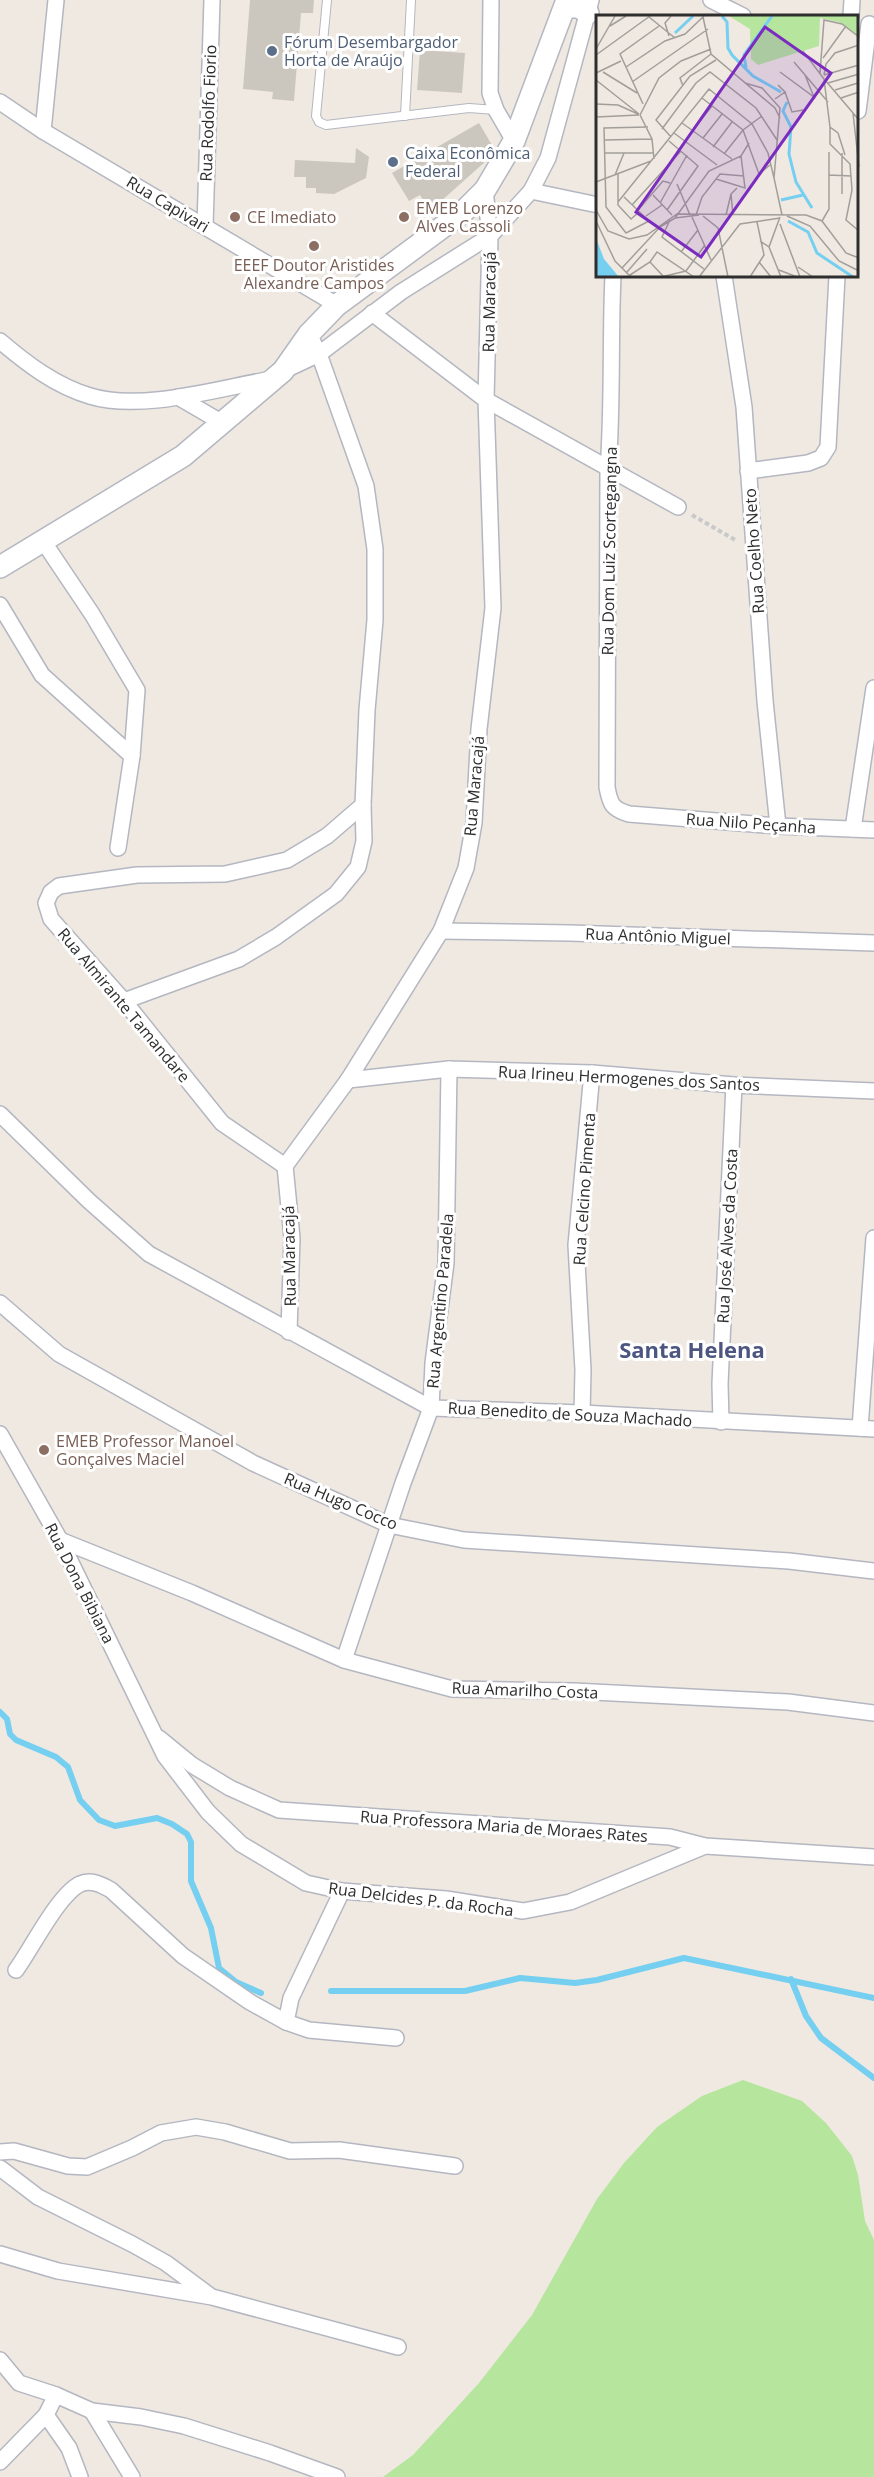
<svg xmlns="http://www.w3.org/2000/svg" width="874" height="2477" font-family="'Open Sans',sans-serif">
<rect width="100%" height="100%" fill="#efe9e1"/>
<path fill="#b6e59e" d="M743,2080L802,2101L826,2123L852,2156L858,2175L865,2221L874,2240V2477H383L413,2455L479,2383L532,2315L597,2199L624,2163L657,2127L702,2096Z"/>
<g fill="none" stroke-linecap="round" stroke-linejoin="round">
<g stroke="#75cff0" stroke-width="6">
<path d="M0,1712L7,1719L10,1734L16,1740L56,1757L68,1767L80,1800L99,1820L115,1826L157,1818L172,1824L187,1834L191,1842V1881L211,1928L219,1968L236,1982L261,1993"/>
<path d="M791,1979L806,2016L821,2038L874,2078"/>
<path d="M331,1991H465L520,1978L575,1983L597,1980L684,1958L874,1998"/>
</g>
</g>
<g fill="#cbc7bf">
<path d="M250,0H314L313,13H301L294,101L272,99L273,92L243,89Z"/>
<path d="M420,50L465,53L462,93L417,90Z"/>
<path d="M479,123L496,152L430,211L420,195L409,201L392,173Z"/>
<path d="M356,148L369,157L366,178L334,194L316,193V188H306V177H294L295,160L355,163Z"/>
</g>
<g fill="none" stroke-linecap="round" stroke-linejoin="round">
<g stroke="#b4b7c1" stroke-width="10">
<g id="lane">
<path d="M327,0L316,116L319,122L326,125L469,108L496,110"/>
<path d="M405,116L411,0"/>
</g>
</g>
<g stroke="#b4b7c1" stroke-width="18">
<g id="street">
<path d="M491,0L490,93L496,110L514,141"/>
<path d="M711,0L743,16"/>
<path d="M851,16L852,0"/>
<path d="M0,102L43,131L337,305"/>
<path d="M858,111L869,24"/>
<path d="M43,131L56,0"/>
<path d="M531,191L598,205"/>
<path d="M205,226L212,0"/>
<path d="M613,276C610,340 613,405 608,469L607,787C610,804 612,809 629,814L778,826L874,830"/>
<path d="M724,276L744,407L765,701L778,826"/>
<path d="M372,313L486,400L678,507"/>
<path d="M0,341C27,364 56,386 90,396C141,412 220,388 272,379"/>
<path d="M285,370L319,354L401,292L490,236L531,191L548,158L591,0"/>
<path d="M178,397L221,422"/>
<path d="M748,471L808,463L821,458L828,447L837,276"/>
<path d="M43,541L92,614L137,690L132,756"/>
<path d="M0,605L42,675L132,756L118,848"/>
<path d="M853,829L874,688"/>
<path d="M441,931L570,933L874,943"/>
<path d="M124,1001L239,959L276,937L336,894L358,867L364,841L363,805L367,710L375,620V549L366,486L319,354L309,334"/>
<path d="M348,1080L449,1069L592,1073L734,1085L874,1091"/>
<path d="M0,1114L89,1201L149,1254L431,1408L582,1413L874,1429"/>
<path d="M285,1166L222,1123L124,1001L51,919L46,903L51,892L59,886L137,875L225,874L287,860L327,836L363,805"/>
<path d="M0,1303L59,1354L253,1463L389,1525L464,1540L789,1561L874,1571"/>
<path d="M289,1332L292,1238L285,1166L348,1080L441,931L466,868L474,823L479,729L493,608L486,400L490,236L485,190"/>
<path d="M582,1413L583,1370L576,1245L592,1073"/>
<path d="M721,1422L720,1384L734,1085"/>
<path d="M860,1428L874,1238"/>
<path d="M0,1434L60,1540L165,1756L208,1812L241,1844L306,1883L342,1891L446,1899L523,1911L570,1902L705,1846"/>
<path d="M60,1540L192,1593L344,1660L452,1689L574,1691L788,1702L874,1713"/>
<path d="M344,1660L403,1483L431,1408L433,1363L446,1263L449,1069"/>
<path d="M159,1738L192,1765L230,1788L279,1810L670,1837L705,1846L874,1857"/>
<path d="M342,1891L291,1998L286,2022L309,2030L396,2038"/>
<path d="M16,1970C32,1948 58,1895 80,1884C91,1879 102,1885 111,1890L183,1956L250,2002L286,2022"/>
<path d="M0,2152L14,2151L68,2166L87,2167L132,2148L161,2133L196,2127L225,2132L290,2151L339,2150L455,2166"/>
<path d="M0,2168L38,2197L132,2244L166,2263L209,2295"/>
<path d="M0,2254L58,2271L212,2297L398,2347"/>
<path d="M0,2360L19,2383L56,2395L92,2411L141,2417L184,2426L270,2453L337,2477"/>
<path d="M92,2411L132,2477"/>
<path d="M46,2415L69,2448L80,2477"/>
<path d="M0,2462L46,2415L56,2395"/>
</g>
</g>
<g stroke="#b4b7c1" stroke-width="24">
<g id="secondary">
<path d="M565,7H579L588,13"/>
<path d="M0,567L183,456L283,371L309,334L337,305L463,212L485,190L514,141L567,0"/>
</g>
</g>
<path stroke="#c9c9c9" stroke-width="4" stroke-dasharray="4.5 3" stroke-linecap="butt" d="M692,515L737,541"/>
<use href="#lane" stroke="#fff" stroke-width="8"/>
<use href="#street" stroke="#fff" stroke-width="15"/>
<use href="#secondary" stroke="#fff" stroke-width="21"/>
</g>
<g fill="#5c6f8a" stroke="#fff" stroke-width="2">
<circle cx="272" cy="51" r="6"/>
<circle cx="393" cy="162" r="6"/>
</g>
<g fill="#8d6e63" stroke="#fff" stroke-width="2">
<circle cx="235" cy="217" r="6"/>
<circle cx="404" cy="217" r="6"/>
<circle cx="314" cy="246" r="6"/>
<circle cx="44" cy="1450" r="6"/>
</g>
<g text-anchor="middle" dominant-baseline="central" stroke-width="6" stroke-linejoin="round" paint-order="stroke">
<g font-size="16" fill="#4e5e75" stroke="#fff" text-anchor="start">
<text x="284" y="42">Fórum Desembargador<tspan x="284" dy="18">Horta de Araújo</tspan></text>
<text x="405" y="153">Caixa Econômica<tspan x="405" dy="18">Federal</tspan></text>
</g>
<g font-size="16" fill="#2e2e2e" stroke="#fff">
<text transform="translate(208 113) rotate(-88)">Rua Rodolfo Fiorio</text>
<text transform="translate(168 204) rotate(31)">Rua Capivari</text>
<text transform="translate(489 302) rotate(-89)">Rua Maracajá</text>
<text transform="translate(609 551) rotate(-89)">Rua Dom Luiz Scortegangna</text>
<text transform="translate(754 551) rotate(-94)">Rua Coelho Neto</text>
<text transform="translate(474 786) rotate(-85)">Rua Maracajá</text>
<text transform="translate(751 823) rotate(4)">Rua Nilo Peçanha</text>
<text transform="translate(658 936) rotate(2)">Rua Antônio Miguel</text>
<text transform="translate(124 1005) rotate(50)">Rua Almirante Tamandare</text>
<text transform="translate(629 1078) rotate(3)">Rua Irineu Hermogenes dos Santos</text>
<text transform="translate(584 1189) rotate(-86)">Rua Celcino Pimenta</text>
<text transform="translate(727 1236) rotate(-87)">Rua José Alves da Costa</text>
<text transform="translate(289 1256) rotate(-91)">Rua Maracajá</text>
<text transform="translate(440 1301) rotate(-85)">Rua Argentino Paradela</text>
<text transform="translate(570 1414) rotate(3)">Rua Benedito de Souza Machado</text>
<text transform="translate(341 1501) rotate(23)">Rua Hugo Cocco</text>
<text transform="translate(80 1583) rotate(63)">Rua Dona Bibiana</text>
<text transform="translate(525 1690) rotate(2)">Rua Amarilho Costa</text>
<text transform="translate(504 1826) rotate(4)">Rua Professora Maria de Moraes Rates</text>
<text transform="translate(421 1899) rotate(7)">Rua Delcides P. da Rocha</text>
</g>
<g font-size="16" fill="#785e54" stroke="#fff" text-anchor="start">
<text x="416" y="208">EMEB Lorenzo<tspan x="416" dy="18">Alves Cassoli</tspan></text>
<text x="247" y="217">CE Imediato</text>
<text x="314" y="265" text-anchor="middle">EEEF Doutor Aristides<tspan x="314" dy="18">Alexandre Campos</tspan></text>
<text x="56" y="1441">EMEB Professor Manoel<tspan x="56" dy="18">Gonçalves Maciel</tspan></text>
</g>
<g font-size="22" font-weight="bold" fill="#4d5680" stroke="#fff">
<text x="692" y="1349">Santa Helena</text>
</g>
</g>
<g transform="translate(596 15)">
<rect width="262" height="262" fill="#efe9e1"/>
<path d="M133,1H262V21L243,7L224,3L223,31L162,50L155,44L154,14Z" fill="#b6e59e"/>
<path d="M0,223L8,244L23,262H0Z" fill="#75cff0"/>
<path fill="none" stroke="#75cff0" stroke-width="3" d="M126,1L131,7L132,33L136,40L157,61L185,77M79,18L97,1M150,53L148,40L176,1M191,87L187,96L195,112L193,139L200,167L216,193M185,185L207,180M192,206L212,217L221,238L257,262"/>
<path fill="none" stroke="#a29e99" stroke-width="1.5" d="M53,2L79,23M107,2L115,39L179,93L184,103M14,11L30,1M73,21L69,8L75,1M0,34L19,1M207,36L228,64L234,112L242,118L249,140M0,40L54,1M227,43L250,11M198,47L232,87M30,52L69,26L89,19L108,1M7,57L41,78M184,57L218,82L209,60M0,58L25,46M224,58L228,5L246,9L263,22M228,60L230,49L239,38L263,30M228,60L263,50M0,65L43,99M229,65L263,105M36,67L112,14M149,68L166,73L184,93L178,163L186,200M232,68L263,59M87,71L84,63L115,39M239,75L262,68M189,77L196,97L207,95M106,83L147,115L163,159L174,150M245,83L263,77M179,84L189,77L182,70M0,89L22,90L42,99M47,89L24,39L63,11M257,98L263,152M44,100L63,63L85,46L115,34M44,100L56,124L58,144M0,102L43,100M86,108L136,144M234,112V129L254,149L256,175L250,205L263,216M66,114L100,68L114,57L160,93L181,125M97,115L116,91M78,118L121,150M75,122L60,105L94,61L120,45M107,123L126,99M8,125L56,124M117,132L136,107M8,138H57M246,138V179M128,139L147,115L166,101M22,159V190L35,204L43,197M19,160L28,138M233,160L255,161M120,164L149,173L145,141M0,167L55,146M81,169L94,200M57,180L76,200M28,182L53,206L30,218L10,192L8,113L52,112M22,187L113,74L156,109L172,138L178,163M64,188L91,140M36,190L85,136M0,195L12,216L33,224L51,220L81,199L210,200L226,206L250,238L263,243M42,195L67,166L74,168M71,195L102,151L73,126M100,200L106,182L124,159L148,161M130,200L135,179M137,200L135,179L141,173M50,201L66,190M107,201L122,213L132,262M191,201L214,211L243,246L263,256M96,202L115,245M79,203L113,156L145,141L153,128M74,205L66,222L108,254M0,206L19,246L35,262M226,206L233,194V137M184,209L204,262M164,226L173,232L185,262M173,232L184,202M85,237L102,215M54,247L67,261M163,247L175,262M202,252L217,262M26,253L64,212L79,203L103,200M183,255L201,262M90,256L109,230M31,257L51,234M34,260L54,247L61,237L98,262M65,262L90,256M103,262L144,209L184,203M154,262L168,240L161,207"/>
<path fill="#7b2cbf" fill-opacity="0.15" stroke="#7b2cbf" stroke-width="3" d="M169,12L235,58L105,242L40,197Z"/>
<rect width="262" height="262" fill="none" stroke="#2e2e2e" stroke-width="3"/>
</g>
</svg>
